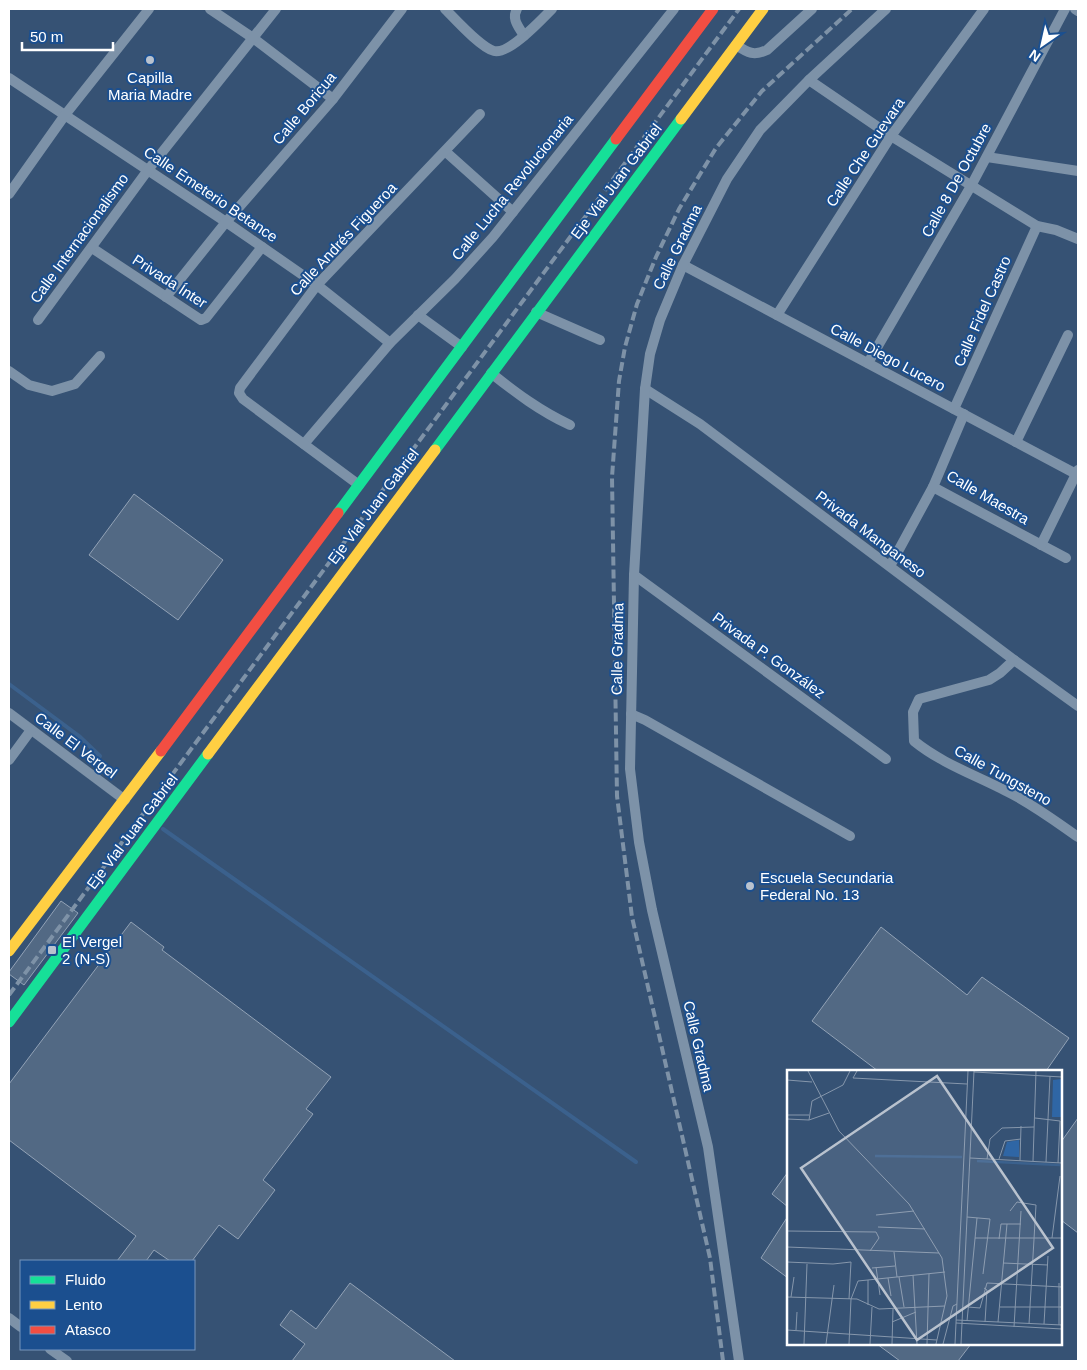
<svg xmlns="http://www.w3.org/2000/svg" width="1087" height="1370" font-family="Helvetica,sans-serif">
<rect width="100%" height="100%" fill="#365274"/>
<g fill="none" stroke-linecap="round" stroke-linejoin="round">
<g stroke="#3b618d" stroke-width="4">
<path d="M9,684L79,736L100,756"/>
<path d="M163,829L636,1162"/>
</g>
</g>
<g fill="#526984" stroke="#92a2b6">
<path d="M134,494L223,560L178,620L89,555Z"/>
<path d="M61,901L78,913L24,985L9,974V972Z"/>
<path d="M131,922L164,947L162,950L331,1077L306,1109L313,1114L263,1180L275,1190L238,1239L219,1225L192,1261H170L154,1250L146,1261H117L136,1236L9,1140V1084Z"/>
<path d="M881,927L967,995L982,977L1069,1038L1046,1071H878L812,1021Z"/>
<path d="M1078,1118V1233L1061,1220V1142Z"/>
<path d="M788,1172V1207L772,1194Z"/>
<path d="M788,1216V1278L761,1258Z"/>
<path d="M350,1283L455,1361H292L305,1344L280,1325L291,1310L316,1329Z"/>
<path d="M877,1344H971L958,1361H900Z"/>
</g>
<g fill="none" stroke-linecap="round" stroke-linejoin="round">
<g stroke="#7d92a8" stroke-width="10">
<path d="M210,9L253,38L333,99"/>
<path d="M445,9C455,19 481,48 494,51C509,55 542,19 552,9"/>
<path d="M517,9C511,19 519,27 524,36"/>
<path d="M1075,9L1078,11"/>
<path d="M736,45C748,53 754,56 767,50L812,9"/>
<path d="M9,78L226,222L317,285L390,343"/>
<path d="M809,80L891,136L1037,226L1056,230L1078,239"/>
<path d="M446,152L513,212"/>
<path d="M987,157L1078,171"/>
<path d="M9,194L65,115L149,9"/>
<path d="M92,248L201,320L206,318L262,247"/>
<path d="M683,265L1078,475"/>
<path d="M166,297L226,222L333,99L402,9"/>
<path d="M536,312L600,340"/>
<path d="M418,315L462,347"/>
<path d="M777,315L891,136L984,9"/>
<path d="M38,320L148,170L276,9"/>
<path d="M868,363L971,186L1065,9"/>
<path d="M9,371L29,385L52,391L75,384L100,356"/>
<path d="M491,373C516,393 540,411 570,425"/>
<path d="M645,389L700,424L1014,660L1078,706"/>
<path d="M954,409L1037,226"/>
<path d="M1016,442L1068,335"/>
<path d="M304,444L390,343L455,279L493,237L674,9"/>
<path d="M359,485L243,399L239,393L240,388L317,285L480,114"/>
<path d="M933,487L1066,558"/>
<path d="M1041,545L1078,470"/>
<path d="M890,566L933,487L964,414"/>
<path d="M634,575L886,759"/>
<path d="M1014,660L1000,673L989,680L919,699L913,712L914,741C941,763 975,775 1006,791C1031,803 1055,821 1078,837"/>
<path d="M9,713L125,800"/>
<path d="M631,714L645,720L850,836"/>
<path d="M9,760L31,730"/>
<path d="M9,1318L21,1327"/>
<path d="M50,1349L67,1361"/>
<path d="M739,1361L708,1147L652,910L639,842L630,769L634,575L645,389L650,354L660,320L683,265L727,179L760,130L809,80L886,9"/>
</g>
<g stroke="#16e098" stroke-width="11">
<path d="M435,450L681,119"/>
<path d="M338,513L616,139"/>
<path d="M9,1022L208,754"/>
</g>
<g stroke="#ffcf43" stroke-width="11">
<path d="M681,119L763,9"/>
<path d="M208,754L435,450"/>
<path d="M9,951L161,751"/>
</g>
<g stroke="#f24e42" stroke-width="11">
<path d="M616,139L713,9"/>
<path d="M161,751L338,513"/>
</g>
<g stroke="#7e92a7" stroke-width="4" stroke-dasharray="9 4" stroke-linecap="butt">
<path d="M9,995L739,9"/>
<path d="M723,1361L710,1258L632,917L617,796L612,477L619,381L625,347L637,304L656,257L679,209L716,148L762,91L852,9"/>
</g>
</g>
<g fill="#b9c2ce" stroke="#1b4f8f" stroke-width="2">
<circle cx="150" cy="60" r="5"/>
<circle cx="750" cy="886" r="5"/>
<rect x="47" y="945" width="10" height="10" rx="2.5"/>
</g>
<g text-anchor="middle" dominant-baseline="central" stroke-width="4" stroke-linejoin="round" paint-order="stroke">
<g font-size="15" fill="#fff" stroke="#1b4f8f" text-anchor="start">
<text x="150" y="77" text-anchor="middle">Capilla<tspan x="150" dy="17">Maria Madre</tspan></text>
<text x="760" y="877">Escuela Secundaria<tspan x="760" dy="17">Federal No. 13</tspan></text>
<text x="62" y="941">El Vergel<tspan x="62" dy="17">2 (N-S)</tspan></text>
</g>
<g font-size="15" fill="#fff" stroke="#1b4f8f">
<text transform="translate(304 108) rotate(-50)">Calle Boricua</text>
<text transform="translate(865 152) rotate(-56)">Calle Che Guevara</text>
<text transform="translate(956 180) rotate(-61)">Calle 8 De Octubre</text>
<text transform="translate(616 181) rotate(-53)">Eje Vial Juan Gabriel</text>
<text transform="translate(512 187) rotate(-51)">Calle Lucha Revolucionaria</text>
<text transform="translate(211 194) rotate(34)">Calle Emeterio Betance</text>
<text transform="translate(79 238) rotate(-54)">Calle Internacionalismo</text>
<text transform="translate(343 239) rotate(-47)">Calle Andrés Figueroa</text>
<text transform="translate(677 247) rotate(-64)">Calle Gradma</text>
<text transform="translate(170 281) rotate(33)">Privada Ínter</text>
<text transform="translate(982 311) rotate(-66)">Calle Fidel Castro</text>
<text transform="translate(888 357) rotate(28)">Calle Diego Lucero</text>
<text transform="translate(988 497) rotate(30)">Calle Maestra</text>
<text transform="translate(373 506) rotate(-53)">Eje Vial Juan Gabriel</text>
<text transform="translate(871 534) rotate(37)">Privada Manganeso</text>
<text transform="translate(617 649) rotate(-89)">Calle Gradma</text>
<text transform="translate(769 655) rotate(36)">Privada P. González</text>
<text transform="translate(76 745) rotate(37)">Calle El Vergel</text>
<text transform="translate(1003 775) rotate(29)">Calle Tungsteno</text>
<text transform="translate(132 831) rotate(-53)">Eje Vial Juan Gabriel</text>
<text transform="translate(699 1046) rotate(77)">Calle Gradma</text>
</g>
</g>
<g transform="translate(787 1070)">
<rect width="275" height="275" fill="#365274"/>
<path d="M275,9V47H265L266,10ZM232,70V87L216,86L220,72Z" fill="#2f66a5"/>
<path fill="none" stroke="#3b618d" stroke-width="2.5" d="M88,86L175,87M190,91L273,95"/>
<path fill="none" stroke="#8697ac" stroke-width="1" d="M21,1L52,61L122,134L155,188L160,226L149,274M70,1L66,8L180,14M187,2L275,7M0,10L25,12M0,45H22M248,48L273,51L271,93M0,49L22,50L25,31L56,15L63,1M22,50L42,43M183,88L275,93M200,89L203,69L215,58L247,57M212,89L218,71L234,69M233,91L234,56M246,91L249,1M259,92L263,6M223,141L230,132L249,135L242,254M89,145L127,141M180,147L203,149L196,204M91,157L138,159M0,161L89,162L92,168L83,181M188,168H275M265,168L273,106M212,169L214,154H234M0,177L152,183M107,182L110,207M0,192L46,194L64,192L62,229M216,193L261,195M89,197L93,225M85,198L108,196M126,205L130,274M112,207L117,237M101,208L104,226M197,218L200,220L198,252M0,227L70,229L92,239L158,236M4,227L7,207M81,235V210M181,237L193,238L200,213L275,217M213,237H275M169,250L275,255M180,251L190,148M105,252L129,242M211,252L220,154M169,253L275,259M257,254L261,186M272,255V213M227,257L234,141M0,260L150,270M9,260L10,242M17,274L20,194M39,274L47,215M62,274L64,229L71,211L158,202M83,274L85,237M105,274L106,239M140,274L142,204M156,274L166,236L170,234M168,274L181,1M174,274L187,1"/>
<path fill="#b9c2ce" fill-opacity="0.15" stroke="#b9c2ce" stroke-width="2.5" d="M150,6L266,178L130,270L14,98Z"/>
<rect width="275" height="275" fill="none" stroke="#fff" stroke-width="2.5"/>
</g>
<rect width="1087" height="1370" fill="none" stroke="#ffffff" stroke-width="20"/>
<rect x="20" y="1260" width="175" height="90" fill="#1b4f8f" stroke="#7695bc"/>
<rect x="30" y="1276" width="25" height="8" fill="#16e098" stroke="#7695bc"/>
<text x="65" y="1285" font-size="15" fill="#ffffff">Fluido</text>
<rect x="30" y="1301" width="25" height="8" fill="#ffcf43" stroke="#7695bc"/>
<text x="65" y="1310" font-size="15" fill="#ffffff">Lento</text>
<rect x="30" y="1326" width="25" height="8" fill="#f24e42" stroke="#7695bc"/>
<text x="65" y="1335" font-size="15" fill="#ffffff">Atasco</text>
<g transform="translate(1042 45) rotate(214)" stroke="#1b4f8f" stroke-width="4" paint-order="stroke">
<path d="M0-4L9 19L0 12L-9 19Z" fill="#ffffff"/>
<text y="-8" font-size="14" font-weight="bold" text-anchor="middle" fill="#ffffff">N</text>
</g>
<path d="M22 42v8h91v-8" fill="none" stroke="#ffffff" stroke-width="2.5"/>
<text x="30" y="42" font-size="15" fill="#ffffff" stroke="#1b4f8f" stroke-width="4" paint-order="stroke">50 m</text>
</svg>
